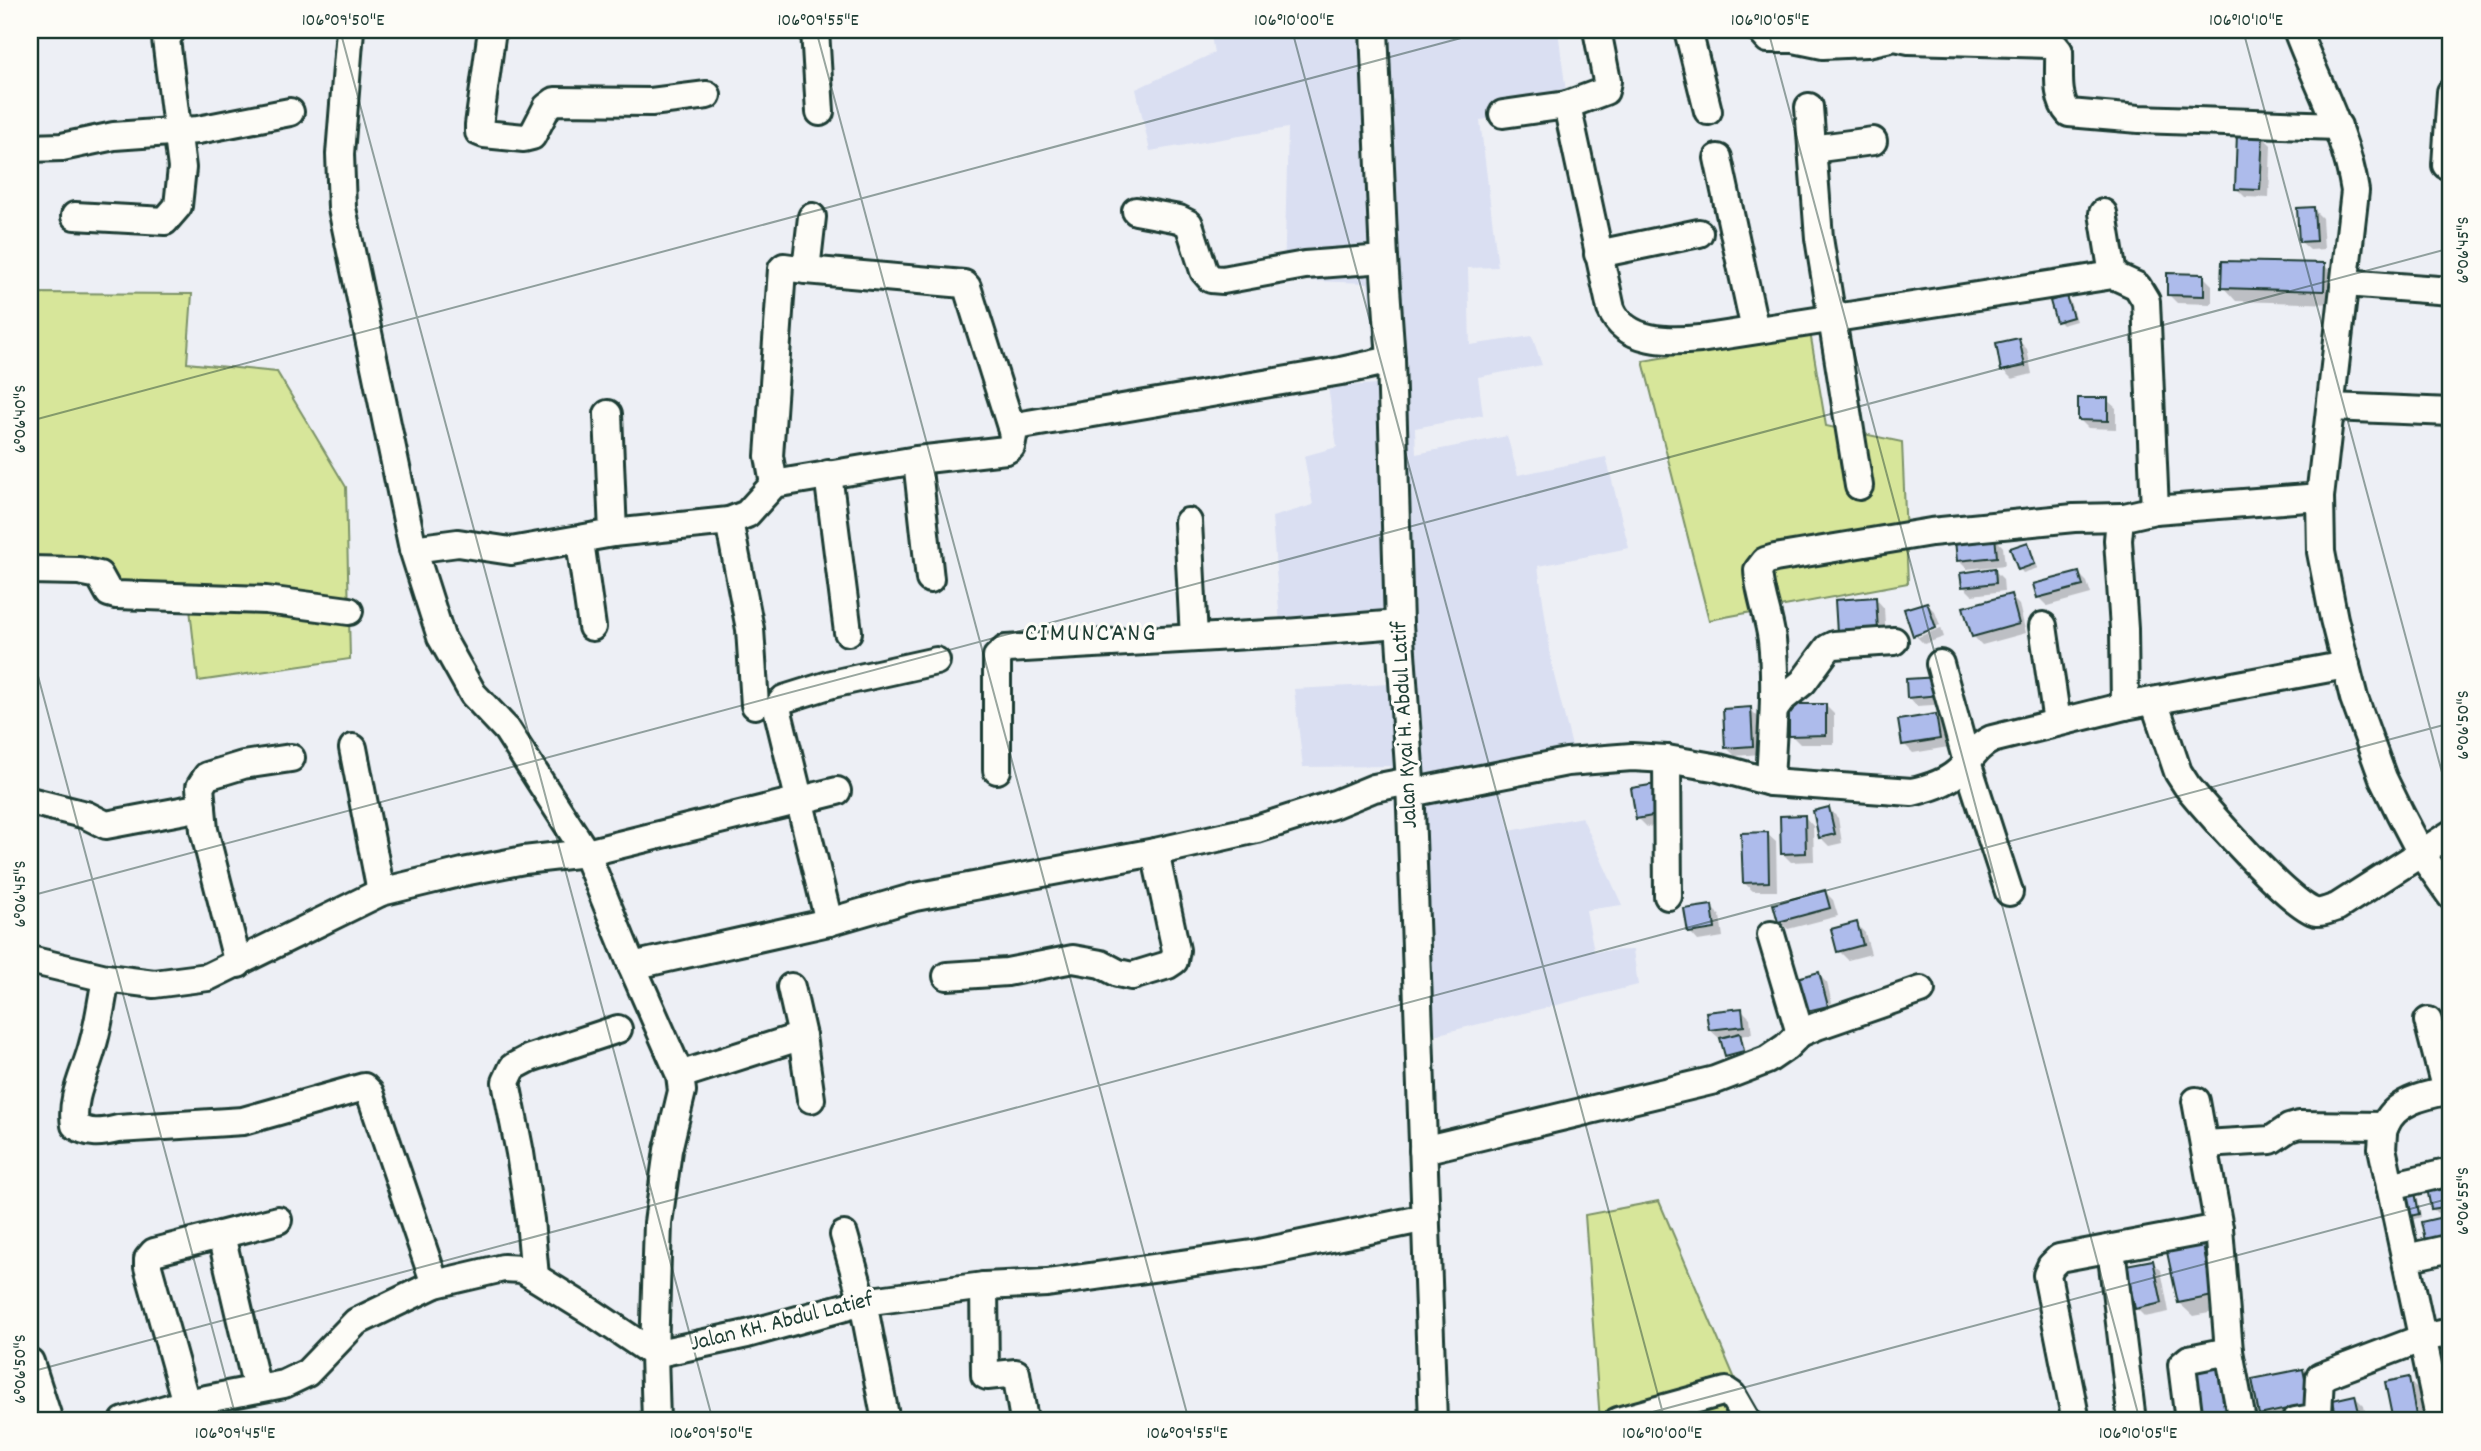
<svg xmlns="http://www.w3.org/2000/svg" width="2481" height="1451" font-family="Dekko,sans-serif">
<rect width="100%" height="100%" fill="#edeff5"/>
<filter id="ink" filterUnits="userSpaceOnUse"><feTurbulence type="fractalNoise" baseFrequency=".0143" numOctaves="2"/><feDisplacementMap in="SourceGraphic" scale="14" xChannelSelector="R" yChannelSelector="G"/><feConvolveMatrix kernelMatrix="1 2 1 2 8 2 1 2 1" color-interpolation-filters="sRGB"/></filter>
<g filter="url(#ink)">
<path fill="#dadff2" d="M1210,30H1558L1568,108L1480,120L1498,267L1468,268L1470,345L1532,336L1542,365L1478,377L1483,415L1415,428L1416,454L1507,436L1518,475L1606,457L1629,548L1538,566L1553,671L1578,770L1498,781L1510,831L1582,817L1622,905L1586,910L1594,951L1633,950L1638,985L1414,1040L1391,766L1303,767L1294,689L1390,684L1388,642L1281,637L1272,517L1313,505L1304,456L1337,447L1328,387L1377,384L1368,283L1284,280L1288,128L1150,151L1136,89L1214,53Z"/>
<g fill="#d7e69a" stroke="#7b9267" stroke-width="2">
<path d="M30,293L192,294L187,363L277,372L346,487L350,659L198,681L189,600L104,597L107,566L30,565Z"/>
<path d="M1810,332L1826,426L1902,442L1908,583L1709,620L1643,361Z"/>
<path d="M1659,1201L1753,1421H1600L1585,1215Z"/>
</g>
<g fill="#0003">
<path d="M2262,136L2271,145L2269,198L2245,197L2237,189Z"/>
<path d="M2313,209L2322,218L2324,249L2310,250L2301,242Z"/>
<path d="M2324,265L2338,279L2337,304L2236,301L2223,287Z"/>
<path d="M2203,276L2212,285V304L2177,303L2168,294Z"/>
<path d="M2066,298L2070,302L2076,321L2062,325L2058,321Z"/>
<path d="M2018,340L2027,349L2032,374L2012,379L2003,370Z"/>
<path d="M2107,400L2116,408V429L2088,428L2080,420Z"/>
<path d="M1995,538L2003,547L2005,565L1967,569L1958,560Z"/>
<path d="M2027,544L2031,548L2038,568L2023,573L2020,569L2013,549Z"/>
<path d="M1994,570L2003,579L2004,591L1972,595L1964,587Z"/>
<path d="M2078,573L2087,582L2091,594L2047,606L2038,597Z"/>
<path d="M2010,596L2019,605L2026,633L1982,645L1973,636Z"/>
<path d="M1876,599L1884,608L1886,639L1847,641Z"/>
<path d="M1927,604L1935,612L1940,625L1918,633V637L1941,628L1944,637L1924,644L1915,635Z"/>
<path d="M1938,678L1948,704L1917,706L1909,697Z"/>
<path d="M1825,705L1834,714V744H1800L1791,735Z"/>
<path d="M1750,709L1759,718L1761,754L1735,756L1726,747Z"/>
<path d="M1935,715L1944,724L1948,747L1913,753L1904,744Z"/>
<path d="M1657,786L1671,823L1647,827L1638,818Z"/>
<path d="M1829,809L1838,818L1842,843L1829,846L1820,837Z"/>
<path d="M1805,817L1813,826L1814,861L1791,862L1782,853Z"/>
<path d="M1767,834L1776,842L1777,891H1753L1744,883Z"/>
<path d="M1825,892L1833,900L1838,916L1788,929L1779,921Z"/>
<path d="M1711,907L1720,916L1723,937L1698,941L1690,932Z"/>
<path d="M1856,924L1865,933L1871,954L1848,960L1839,951Z"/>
<path d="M1818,974L1827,983L1832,1003L1804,1010V1014L1833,1006L1835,1014L1809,1021L1800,1013Z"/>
<path d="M1741,1009L1750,1018L1752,1034L1740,1036L1747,1055L1730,1059L1726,1055L1722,1038H1719L1710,1030Z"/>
<path d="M2441,1187L2445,1191L2448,1210L2437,1213L2433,1209Z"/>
<path d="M2414,1194L2418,1198L2421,1217L2411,1220L2407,1216Z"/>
<path d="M2442,1219L2451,1228V1250L2423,1223Z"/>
<path d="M2202,1247L2216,1261L2225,1310L2193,1316L2179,1303Z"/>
<path d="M2152,1262L2161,1270L2169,1312L2145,1317L2136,1308Z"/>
<path d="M2303,1371L2316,1384L2305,1421H2268L2261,1414Z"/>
<path d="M2195,1374L2238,1419L2210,1421L2204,1415Z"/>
<path d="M2408,1379L2417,1388L2424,1421H2394L2387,1383Z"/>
<path d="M2355,1397L2364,1406L2367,1421H2339L2335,1401Z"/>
</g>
<g fill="#adbbeb" stroke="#1f3d34" stroke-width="2">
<path d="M2237,133L2263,134L2260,190L2235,189Z"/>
<path d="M2314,207L2316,241L2299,242L2297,208Z"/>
<path d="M2222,261L2325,263L2324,291L2221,288Z"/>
<path d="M2167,273L2204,274V296L2167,295Z"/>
<path d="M2066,296L2073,317L2056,322L2050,301Z"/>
<path d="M2019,338L2025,366L2001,371L1996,343Z"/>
<path d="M2078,398H2108V421L2078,420Z"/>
<path d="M1995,536L1997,557L1957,561L1955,540Z"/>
<path d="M2028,542L2035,564L2018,570L2010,548Z"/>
<path d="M1995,568L1996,583L1962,587L1960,573Z"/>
<path d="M2079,572L2083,586L2037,598L2033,584Z"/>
<path d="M2011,594L2019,624L1972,637L1963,607Z"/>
<path d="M1876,597L1878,631L1837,633L1835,600Z"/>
<path d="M1927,602L1936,628L1913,636L1904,609Z"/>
<path d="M1939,677L1940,695L1907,698L1906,679Z"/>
<path d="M1789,704H1826V735L1789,736Z"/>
<path d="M1751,707L1753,746L1725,748L1723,709Z"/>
<path d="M1936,714L1940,739L1902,745L1898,720Z"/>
<path d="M1657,784L1663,814L1636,819L1631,788Z"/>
<path d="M1829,807L1835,834L1819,838L1813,811Z"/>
<path d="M1805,815L1806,853L1781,854L1780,816Z"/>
<path d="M1768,832L1769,882L1743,883L1741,833Z"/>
<path d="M1825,890L1830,908L1778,922L1773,904Z"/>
<path d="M1712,905L1715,929L1688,933L1684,909Z"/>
<path d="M1857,922L1863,945L1837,952L1831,929Z"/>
<path d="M1819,972L1828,1006L1799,1013L1790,980Z"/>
<path d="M1742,1008L1744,1026L1709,1030L1706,1012Z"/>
<path d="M2451,1011V1066L2437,1014Z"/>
<path d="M1740,1033L1744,1051L1725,1056L1720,1038Z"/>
<path d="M2441,1185L2445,1207L2431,1209L2427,1188Z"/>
<path d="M2415,1192L2419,1214L2406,1217L2401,1195Z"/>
<path d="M2443,1217L2447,1241L2426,1245L2421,1222Z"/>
<path d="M2203,1245L2213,1296L2178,1303L2167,1252Z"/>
<path d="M2153,1260L2162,1303L2135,1309L2126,1265Z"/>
<path d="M2451,1357V1385L2443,1359Z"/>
<path d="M2221,1367L2230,1411L2202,1416L2193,1373Z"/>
<path d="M2303,1369L2310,1404L2259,1415L2252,1379Z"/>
<path d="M2409,1377L2417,1421H2393L2385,1382Z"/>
<path d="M2355,1395L2361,1421H2337L2333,1400Z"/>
</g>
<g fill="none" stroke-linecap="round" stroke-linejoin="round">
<g stroke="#1f3d34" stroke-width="32">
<g id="minor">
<path d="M350,30L340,154L342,208L413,549L441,637L473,694L507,730L586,853L632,966L680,1075L682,1091L668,1150L658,1223L654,1354L747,1334L863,1302L984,1286L1047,1283L1259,1253L1426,1218"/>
<path d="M492,30L479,125V132L484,134L524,138L532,136L547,107L555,101L651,102L707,95"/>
<path d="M815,30L820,112"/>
<path d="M1374,30L1384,259L1391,360L1399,624L1410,781L1433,1421"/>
<path d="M1688,30L1708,111"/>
<path d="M1760,30L1768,39H1794L1823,45L1867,43L1895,37L1909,40L2048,44L2055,46L2059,51C2060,70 2055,98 2069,113L2139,119L2338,126"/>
<path d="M1567,105L1611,309C1625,343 1670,342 1700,339L2113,275"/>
<path d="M1809,107L1819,238L1859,486"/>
<path d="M1503,114L1567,105L1605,91L1607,81L1597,30"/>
<path d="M30,148L62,147L114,136L198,130L290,112"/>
<path d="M1812,149L1873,141"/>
<path d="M1718,158L1755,330"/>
<path d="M2446,165L2451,92"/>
<path d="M1136,211L1179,219L1189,224L1204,271L1211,279L1223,280L1305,265L1384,259"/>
<path d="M2103,213L2113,275L2137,286L2146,301L2155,510"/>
<path d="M75,216L165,221L178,206L182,168L166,39L172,30"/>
<path d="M1598,254L1699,233"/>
<path d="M806,270L964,284L967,287L1011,427"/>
<path d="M2345,283L2451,291"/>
<path d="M2331,407L2451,412"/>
<path d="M608,414L613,533"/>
<path d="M917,460L930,579"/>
<path d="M828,474L848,632"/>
<path d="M774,484L769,456L782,269L784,267L806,270L812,217"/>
<path d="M2320,497L2321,552L2334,619L2354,698L2383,778L2400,813L2422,855L2451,896"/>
<path d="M729,521L750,629L755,705"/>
<path d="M1188,522L1194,638"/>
<path d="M580,541L592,627"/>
<path d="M413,549L458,543L511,551L613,533L729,521L747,514L774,484L917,460L1006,450L1011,447L1013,436L1011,427L1022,425L1341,371L1391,360"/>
<path d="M30,570L79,571L99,575L109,593L116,595L266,600L349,611"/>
<path d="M2043,626L2057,722"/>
<path d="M1940,664L1967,762L2009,892"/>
<path d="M2154,701L2178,772L2187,786C2206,809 2292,908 2316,912C2323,913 2330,909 2337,907L2451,834"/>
<path d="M2125,706L2124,629L2118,540L2120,518L2155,510L2320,497L2355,191C2346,133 2317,84 2297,30"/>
<path d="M1774,710L1782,699L1803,682L1828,648L1834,645L1894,641"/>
<path d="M353,748L381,892"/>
<path d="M1667,759L1668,896"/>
<path d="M997,770V657L1006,649L1286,633L1399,624"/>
<path d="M1770,782C1772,735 1777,687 1772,640C1769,616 1759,593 1758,570L1765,561L1775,558L1931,532L2074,518L2122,517"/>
<path d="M1410,793L1567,762L1632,757L1667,759L1719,768L1770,782L1912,792C1929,788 1946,783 1959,771C1971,759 1976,746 1992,739L2125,706L2346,665"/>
<path d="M30,801L86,815L106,825L202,807"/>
<path d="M829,922L778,712L779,705L784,699L832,684L936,661"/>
<path d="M1771,935L1800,1033"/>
<path d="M30,960L106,978L154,984L208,977L381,892L463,872L524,860L586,853L837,791"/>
<path d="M238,964L204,830L200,787L207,776L243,765L291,758"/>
<path d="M632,966L829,922L915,897L1155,852L1257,829L1335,804L1374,788L1410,781"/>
<path d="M947,976L1007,972L1073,959L1101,964L1118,973L1132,976L1168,965L1174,961L1176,950L1155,852"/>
<path d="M106,978C102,1000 99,1023 93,1044C87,1070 70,1097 75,1125C88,1135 102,1133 118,1129L243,1121L364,1087L370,1093L435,1284"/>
<path d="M791,987L802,1036L811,1099"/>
<path d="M2428,1021L2446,1091"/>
<path d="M680,1075L802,1036"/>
<path d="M2196,1101L2219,1228L2229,1351L2242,1421"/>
<path d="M2205,1144L2271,1140L2289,1128L2299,1125L2385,1126"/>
<path d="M1423,1150L1715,1080L1767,1060L1786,1047L1800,1033L1817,1026L1921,990"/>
<path d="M2390,1186L2451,1172"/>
<path d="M221,1235L257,1389"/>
<path d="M844,1235L863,1302L886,1421"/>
<path d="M2111,1249L2132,1421"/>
<path d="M2406,1258L2451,1248"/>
<path d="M535,1277L530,1220L520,1153L506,1082L513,1067L530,1058L618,1029"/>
<path d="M984,1286L985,1375L987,1376L1016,1373L1024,1420"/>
<path d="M30,1362L49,1421"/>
<path d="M186,1403L148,1267V1259L154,1252L278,1220"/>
<path d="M124,1421L186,1403L284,1384L307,1373L356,1322L435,1284L503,1268L522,1269L593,1313L654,1354L656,1421"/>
<path d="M1618,1421L1726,1391L1732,1395L1747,1421"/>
<path d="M2076,1421L2047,1275L2051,1266L2059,1258L2219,1228"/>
<path d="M2189,1421L2182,1365L2189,1359L2229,1351"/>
<path d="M2295,1421L2313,1418L2318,1414L2320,1377L2423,1338L2451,1332"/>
<path d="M2440,1421L2382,1148C2383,1141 2382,1132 2385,1126C2395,1100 2427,1095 2451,1090"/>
</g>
</g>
<use href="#minor" stroke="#fdfcf7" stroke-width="26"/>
</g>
</g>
<path fill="none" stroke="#1f3d34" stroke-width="2" stroke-opacity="0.45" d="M340,30L713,1421M816,30L1189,1421M1292,30L1665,1421M1768,30L2140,1421M2243,30L2451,806M30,421L1491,30M30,646L237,1421M30,896L2451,248M30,1372L2451,723M1619,1421L2451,1198"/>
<g text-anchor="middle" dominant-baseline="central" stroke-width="6" stroke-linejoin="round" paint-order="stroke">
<g font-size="23" fill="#1f3d34" stroke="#fdfcf7">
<text transform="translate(1406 725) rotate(-93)">Jalan Kyai H. Abdul Latif</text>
<text transform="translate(782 1323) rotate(-14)">Jalan KH. Abdul Latief</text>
</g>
<g font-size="26" letter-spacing="2" fill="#1f3d34" stroke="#fdfcf7">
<text x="1091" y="634">CIMUNCANG</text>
</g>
</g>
<rect width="2481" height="1451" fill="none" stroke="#fdfcf7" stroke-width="77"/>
<rect x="38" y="38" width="2404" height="1374" fill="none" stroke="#1f3d34" stroke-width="2.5"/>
<g font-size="18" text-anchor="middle" fill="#1f3d34">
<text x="343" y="25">106°09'50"E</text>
<text x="818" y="25">106°09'55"E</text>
<text x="1294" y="25">106°10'00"E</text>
<text x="1770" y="25">106°10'05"E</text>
<text x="2246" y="25">106°10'10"E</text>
<text transform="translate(2462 250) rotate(-90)" y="6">6°06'45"S</text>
<text transform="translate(19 419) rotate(-90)" y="6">6°06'40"S</text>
<text transform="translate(2462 725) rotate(-90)" y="6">6°06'50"S</text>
<text transform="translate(19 894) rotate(-90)" y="6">6°06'45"S</text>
<text transform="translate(2462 1201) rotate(-90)" y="6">6°06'55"S</text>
<text transform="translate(19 1369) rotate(-90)" y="6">6°06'50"S</text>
<text x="235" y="1438">106°09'45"E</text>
<text x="711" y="1438">106°09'50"E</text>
<text x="1187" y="1438">106°09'55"E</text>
<text x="1662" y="1438">106°10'00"E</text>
<text x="2138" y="1438">106°10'05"E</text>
</g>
</svg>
